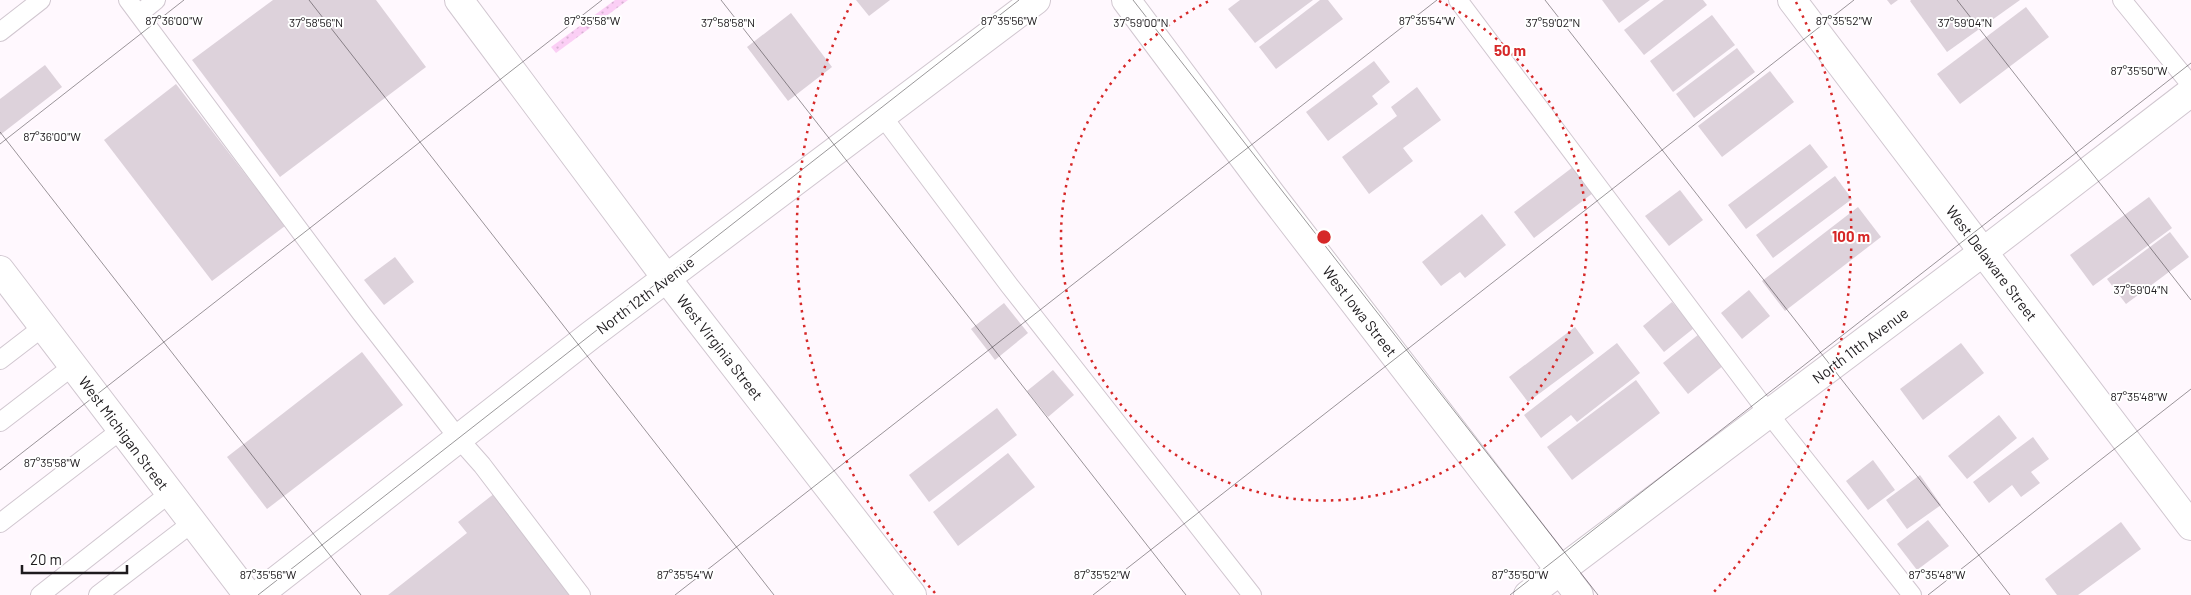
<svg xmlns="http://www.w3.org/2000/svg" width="2191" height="595" font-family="Barlow,sans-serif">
<defs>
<pattern id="grass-dots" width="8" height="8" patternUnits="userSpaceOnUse" patternTransform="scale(1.25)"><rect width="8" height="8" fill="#fbcff5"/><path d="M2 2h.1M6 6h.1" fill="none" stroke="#d7b1d2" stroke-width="1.8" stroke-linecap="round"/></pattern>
</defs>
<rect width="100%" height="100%" fill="#fff8fe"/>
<path fill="url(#grass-dots)" d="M615,0H628L556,53L551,47Z"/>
<g fill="#ddd2db">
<path d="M273,0H376L426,67L280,177L192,60Z"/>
<path d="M856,0H890L869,16Z"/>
<path d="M1240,0H1313L1255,43L1228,9Z"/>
<path d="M1320,0H1328L1343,19L1276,69L1259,47Z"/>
<path d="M1602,0H1650L1619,23Z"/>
<path d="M1664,0H1703L1707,5L1644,55L1624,30Z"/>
<path d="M1887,0H1898L1891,5Z"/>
<path d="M1911,0H2020L1947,52L1910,1Z"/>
<path d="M2026,7L2049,37L1960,104L1937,74Z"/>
<path d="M791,13L832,67L788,101L747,47Z"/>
<path d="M1712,15L1735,45L1673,92L1650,61Z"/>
<path d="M1737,48L1755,72L1694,118L1676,94Z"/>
<path d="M1374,61L1390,82L1372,96L1378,104L1328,141L1306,112Z"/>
<path d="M45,65L62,87L0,135V99Z"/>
<path d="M1770,71L1794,102L1722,157L1698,126Z"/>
<path d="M176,84L285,226L212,281L104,140Z"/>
<path d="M1417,87L1441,120L1403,148L1413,161L1369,194L1342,157L1397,116L1391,107Z"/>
<path d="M1810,144L1828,167L1746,229L1728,205Z"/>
<path d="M1573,167L1593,193L1534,238L1514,212Z"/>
<path d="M1835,176L1852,199L1773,258L1756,235Z"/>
<path d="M1680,190L1703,220L1669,246L1645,216Z"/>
<path d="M2149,197L2172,228L2093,286L2070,255Z"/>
<path d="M1858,207L1881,237L1785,311L1762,281Z"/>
<path d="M1482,214L1506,245L1465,278L1460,272L1441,286L1422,262Z"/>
<path d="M2170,232L2189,257L2126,304L2107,279Z"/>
<path d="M395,257L414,282L384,305L364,280Z"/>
<path d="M1749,290L1770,316L1742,339L1721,313Z"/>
<path d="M1672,302L1694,328L1664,352L1643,326Z"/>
<path d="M1004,303L1028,333L995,360L971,329Z"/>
<path d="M1575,327L1594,353L1528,402L1509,377Z"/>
<path d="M1704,330L1729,361L1688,394L1663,363Z"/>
<path d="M1617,343L1640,373L1577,422L1571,415L1541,438L1524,415Z"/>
<path d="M1961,343L1984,373L1923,420L1900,389Z"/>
<path d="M362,352L403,405L267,509L227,457Z"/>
<path d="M1053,370L1074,395L1048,417L1027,391Z"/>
<path d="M1636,380L1660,413L1572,480L1547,447Z"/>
<path d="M997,408L1017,435L929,502L909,475Z"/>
<path d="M1999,415L2017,438L1967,479L1948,456Z"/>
<path d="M2033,437L2049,459L2031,472L2040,483L2021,497L2012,485L1989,503L1973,482Z"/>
<path d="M1008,453L1035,487L958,546L933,512Z"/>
<path d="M1873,460L1895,490L1868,510L1846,481Z"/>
<path d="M1920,475L1941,505L1907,529L1886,500Z"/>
<path d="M495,493L576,595H388L467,533L458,522Z"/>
<path d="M1928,520L1949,546L1917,570L1897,544Z"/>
<path d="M2121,522L2141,549L2078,595H2057L2045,579Z"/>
</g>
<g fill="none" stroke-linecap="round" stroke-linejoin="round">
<g stroke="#d1c7d0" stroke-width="20">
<g id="lane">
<path d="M128,0L361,313L459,439L482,465L581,595"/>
<path d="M1458,0L1769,414L1912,595"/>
<path d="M2122,0L2191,85"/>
<path d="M139,14L156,0"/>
<path d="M0,32L41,0"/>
<path d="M883,117L1009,285L1252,595"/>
<path d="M0,360L43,327"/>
<path d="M0,422L73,366"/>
<path d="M0,523L121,430"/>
<path d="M40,595L170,493"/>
<path d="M98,595L192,523"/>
</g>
</g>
<g stroke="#d1c7d0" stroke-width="30">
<g id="street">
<path d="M459,0L667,279L912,595"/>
<path d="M1126,0L1270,193L1579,595"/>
<path d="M0,270L248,595"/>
<path d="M258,595L591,335L1036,0"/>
<path d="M1528,595L1983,252L2191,92"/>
</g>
</g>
<g stroke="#d1c7d0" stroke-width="30">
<path id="secondary" d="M1792,0L2191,526"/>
</g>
<use href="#lane" stroke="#fff" stroke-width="18"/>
<use href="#street" stroke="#fff" stroke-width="28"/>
<use href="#secondary" stroke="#fff" stroke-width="28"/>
</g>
<path fill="none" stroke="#1e1b1e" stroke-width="1" stroke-opacity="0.45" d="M309,0L774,595M721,0L1186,595M1133,0L1598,595M1545,0L2010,595M1957,0L2191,300M0,132L361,595M0,144L184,0M0,470L602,0M258,595L1019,0M675,595L1437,0M1093,595L1854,0M1510,595L2191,63M1928,595L2191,389"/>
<g fill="none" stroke="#d62828" stroke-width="2.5" stroke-dasharray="2.5 5">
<path d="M1439 1A263 263 0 1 1 1209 1"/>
<path d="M935 593A527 527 0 0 1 852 2M1796 2A527 527 0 0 1 1713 593"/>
</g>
<g text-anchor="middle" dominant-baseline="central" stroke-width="4" stroke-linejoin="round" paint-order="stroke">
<g font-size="15" fill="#1e1b1e" stroke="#fff">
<text transform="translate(1992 263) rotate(53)">West Delaware Street</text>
<text transform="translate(645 295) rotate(-37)">North 12th Avenue</text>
<text transform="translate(1360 311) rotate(52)">West Iowa Street</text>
<text transform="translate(1860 345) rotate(-37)">North 11th Avenue</text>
<text transform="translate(720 347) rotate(52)">West Virginia Street</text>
<text transform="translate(124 433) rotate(53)">West Michigan Street</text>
</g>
</g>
<g font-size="12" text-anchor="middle" fill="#1e1b1e" stroke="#fff" stroke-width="4" stroke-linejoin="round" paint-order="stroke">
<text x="174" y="25">87°36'00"W</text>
<text x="592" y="25">87°35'58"W</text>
<text x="1009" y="25">87°35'56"W</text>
<text x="1427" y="25">87°35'54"W</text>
<text x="1844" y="25">87°35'52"W</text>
<text x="1965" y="27">37°59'04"N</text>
<text x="316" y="27">37°58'56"N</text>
<text x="728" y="27">37°58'58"N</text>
<text x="1141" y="27">37°59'00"N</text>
<text x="1553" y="27">37°59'02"N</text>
<text x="2139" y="75">87°35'50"W</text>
<text x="52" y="141">87°36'00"W</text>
<text x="2141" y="294">37°59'04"N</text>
<text x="2139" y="401">87°35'48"W</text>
<text x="52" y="467">87°35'58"W</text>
<text x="268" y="579">87°35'56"W</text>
<text x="685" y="579">87°35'54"W</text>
<text x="1102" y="579">87°35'52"W</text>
<text x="1520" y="579">87°35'50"W</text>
<text x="1937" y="579">87°35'48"W</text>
</g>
<circle cx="1324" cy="237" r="8" fill="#d62828" stroke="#fff" stroke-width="2.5"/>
<g font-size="15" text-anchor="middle" font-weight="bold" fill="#d62828" stroke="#fff" stroke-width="4" stroke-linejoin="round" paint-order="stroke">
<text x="1510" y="56">50 m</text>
<text x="1851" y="242">100 m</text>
</g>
<path d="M22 565v8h105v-8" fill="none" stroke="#1e1b1e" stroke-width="2.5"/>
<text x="30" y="565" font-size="15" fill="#1e1b1e" stroke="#ffffff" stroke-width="4" paint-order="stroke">20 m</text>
</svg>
